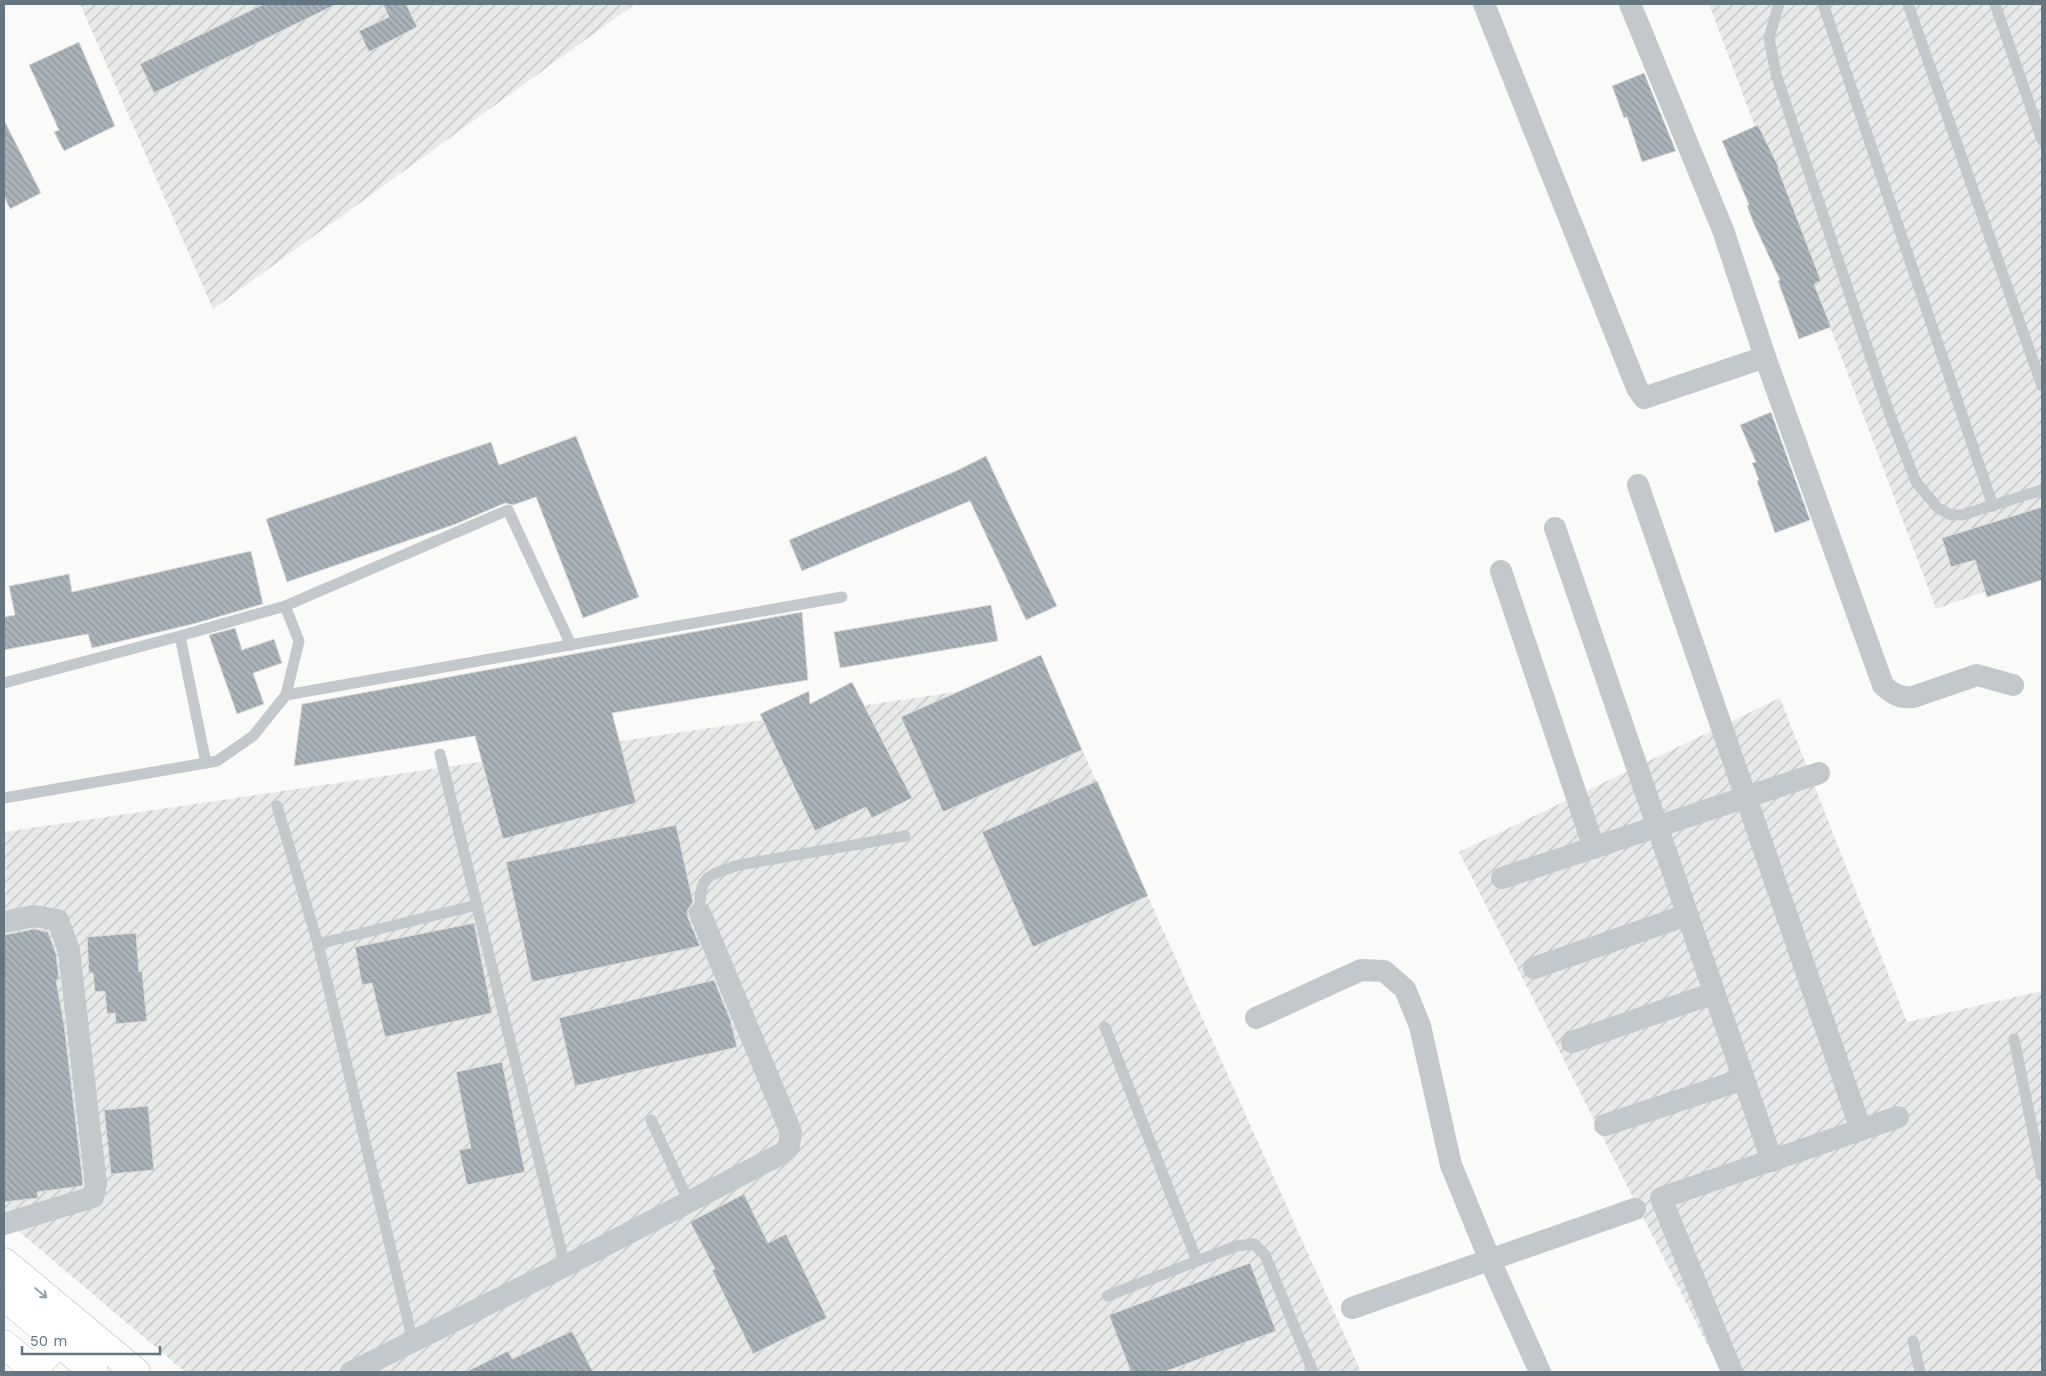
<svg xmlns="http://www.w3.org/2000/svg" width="2046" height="1376" font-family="'Work Sans',sans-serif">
<defs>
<pattern id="industrial-furrows" width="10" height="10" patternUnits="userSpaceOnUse" patternTransform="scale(1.25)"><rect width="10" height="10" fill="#e8e9e9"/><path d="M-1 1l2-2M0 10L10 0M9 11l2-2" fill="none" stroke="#c0c1c2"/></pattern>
<pattern id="building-back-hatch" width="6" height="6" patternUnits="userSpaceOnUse" patternTransform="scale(1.25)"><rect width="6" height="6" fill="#aab3b9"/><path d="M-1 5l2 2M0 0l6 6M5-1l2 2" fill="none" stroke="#8e969c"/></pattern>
</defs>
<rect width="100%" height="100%" fill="#fafaf8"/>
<g fill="url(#industrial-furrows)">
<path d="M80,4H635L213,309Z"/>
<path d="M1709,4H2042V571L1936,609Z"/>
<path d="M1050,678L1361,1372H185L4,1219V832Z"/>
<path d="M1780,698L1907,1022L2042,991V1372H1721L1459,852Z"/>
</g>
<g fill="url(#building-back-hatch)" stroke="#dcdcda">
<path d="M264,4H337L154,93L140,64Z"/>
<path d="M383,4H406L417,27L369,52L359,31L389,17Z"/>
<path d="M79,42L115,126L64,151L54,132L59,130L29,65Z"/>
<path d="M1644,73L1676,151L1642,162L1627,117L1624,118L1612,86Z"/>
<path d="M4,120L41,193L10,209L4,196Z"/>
<path d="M1758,125L1779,168L1778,169L1821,281L1814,284L1831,327L1799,339L1778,281L1780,280L1754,224L1747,206L1749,205L1722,141Z"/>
<path d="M1771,412L1810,520L1775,533L1757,481L1759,480L1752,463L1756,462L1740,425Z"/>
<path d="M576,436L639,597L583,618L536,497L513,505L505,503L456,524L287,582L266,519L491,442L499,465Z"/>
<path d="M986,456L1057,606L1026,620L970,501L802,571L789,540L956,471Z"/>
<path d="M2042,507V580L1987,597L1975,560L1951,567L1942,538Z"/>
<path d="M251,551L263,604L193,624L92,648L88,634L4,650V617L15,615L9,586L69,574L72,592Z"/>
<path d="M991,605L998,641L840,668L834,632Z"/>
<path d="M802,612L808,680L612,713L636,803L503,839L475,736L294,766L302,704Z"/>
<path d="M235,628L242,650L274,639L282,663L253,673L264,704L237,714L209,635Z"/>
<path d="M1041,655L1082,750L943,812L901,717Z"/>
<path d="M852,682L912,798L872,818L866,807L815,831L760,714L809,691L810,704Z"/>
<path d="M1097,781L1148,896L1033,947L982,832Z"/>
<path d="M676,825L693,902L687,911L688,918L700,946L532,982L506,862Z"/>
<path d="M474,923L492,1013L385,1037L372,983L362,985L355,947Z"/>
<path d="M34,929L48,932L56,954L59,979L56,980L64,1024L83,1183L82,1186L37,1192L38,1198L4,1202V935Z"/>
<path d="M136,933L139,972L142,971L147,1021L116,1024L115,1013L107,1014L105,991L95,992L93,973H89L87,937Z"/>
<path d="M714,980L730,1019L737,1047L575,1086L559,1018Z"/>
<path d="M502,1062L525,1172L467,1185L459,1150L471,1148L456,1072Z"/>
<path d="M148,1106L154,1170L111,1174L104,1110Z"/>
<path d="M744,1194L768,1243L786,1234L827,1318L753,1354L712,1270L715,1269L690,1222Z"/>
<path d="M1250,1263L1276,1331L1164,1372H1131L1109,1315Z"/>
<path d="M572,1331L593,1372H466L508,1351L512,1359Z"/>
</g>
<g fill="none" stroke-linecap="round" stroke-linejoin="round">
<g stroke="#b3babf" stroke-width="29">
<g id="secondary">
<path d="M4,1262L136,1372"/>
<path d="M30,1372L77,1326"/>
</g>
</g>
<g stroke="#b4b9bd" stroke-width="29">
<g id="highway">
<path d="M4,1296L94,1372"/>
<path d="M4,1344L37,1372"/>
</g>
</g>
<g stroke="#c3c8cc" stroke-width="11">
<path d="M1779,4L1769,38L1776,74L1890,415L1916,482L1938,508L1951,515H1962L2042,490"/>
<path d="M1823,4L1993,506"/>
<path d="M1908,4L2042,386"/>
<path d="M1995,4L2042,140"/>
<path d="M180,636L285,606L508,510L571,645"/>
<path d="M4,683L180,636L206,763"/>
<path d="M286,695L842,597"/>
<path d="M440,754L565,1266"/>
<path d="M4,798L217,761L253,736L286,695L299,641L285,606"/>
<path d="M277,806L318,944L413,1342"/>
<path d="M700,913C699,876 706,876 739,865L905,836"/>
<path d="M318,944L477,905"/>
<path d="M1105,1027L1197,1261"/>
<path d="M2014,1039L2042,1176"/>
<path d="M651,1120L689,1202"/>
<path d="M1107,1296L1236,1246L1254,1244L1265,1255L1313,1372"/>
<path d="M1913,1341L1920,1372"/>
</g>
<g stroke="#c3c8cc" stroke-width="22">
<path d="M1484,4L1637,388L1644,398L1765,357"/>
<path d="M1630,4L1723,230L1765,357L1883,685C1892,694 1900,698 1913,697L1977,675L2013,685"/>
<path d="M1638,485L1861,1130"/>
<path d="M1555,528L1772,1161"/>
<path d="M1501,571L1594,848"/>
<path d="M1502,878L1819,773"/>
<path d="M4,922L34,916L58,920L69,951L96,1184L93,1197L4,1224"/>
<path d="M1534,968L1687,915"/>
<path d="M1256,1018L1361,970L1384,971L1405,989L1420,1026L1451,1165L1492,1265L1540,1372"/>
<path d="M1572,1042L1714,993"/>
<path d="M1605,1125L1744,1079"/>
<path d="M1352,1308L1635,1209"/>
<path d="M351,1372L565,1266L783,1153L789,1146L791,1132L700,913"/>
<path d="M1732,1372L1661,1198L1898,1117"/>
</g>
<use href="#secondary" stroke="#fff" stroke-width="28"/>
<use href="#highway" stroke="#fff" stroke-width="28"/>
</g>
<defs><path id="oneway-shaft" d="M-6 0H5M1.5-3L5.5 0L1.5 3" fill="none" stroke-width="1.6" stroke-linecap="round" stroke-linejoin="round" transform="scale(1.25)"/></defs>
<use stroke="#939fa8" href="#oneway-shaft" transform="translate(41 1293) rotate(40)"/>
<rect width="2046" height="1376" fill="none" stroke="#657683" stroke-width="10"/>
<path d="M22 1346v8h138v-8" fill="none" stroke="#657683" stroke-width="2.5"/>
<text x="30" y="1346" font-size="15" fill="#657683" stroke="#ffffff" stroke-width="4" paint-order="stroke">50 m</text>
</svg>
